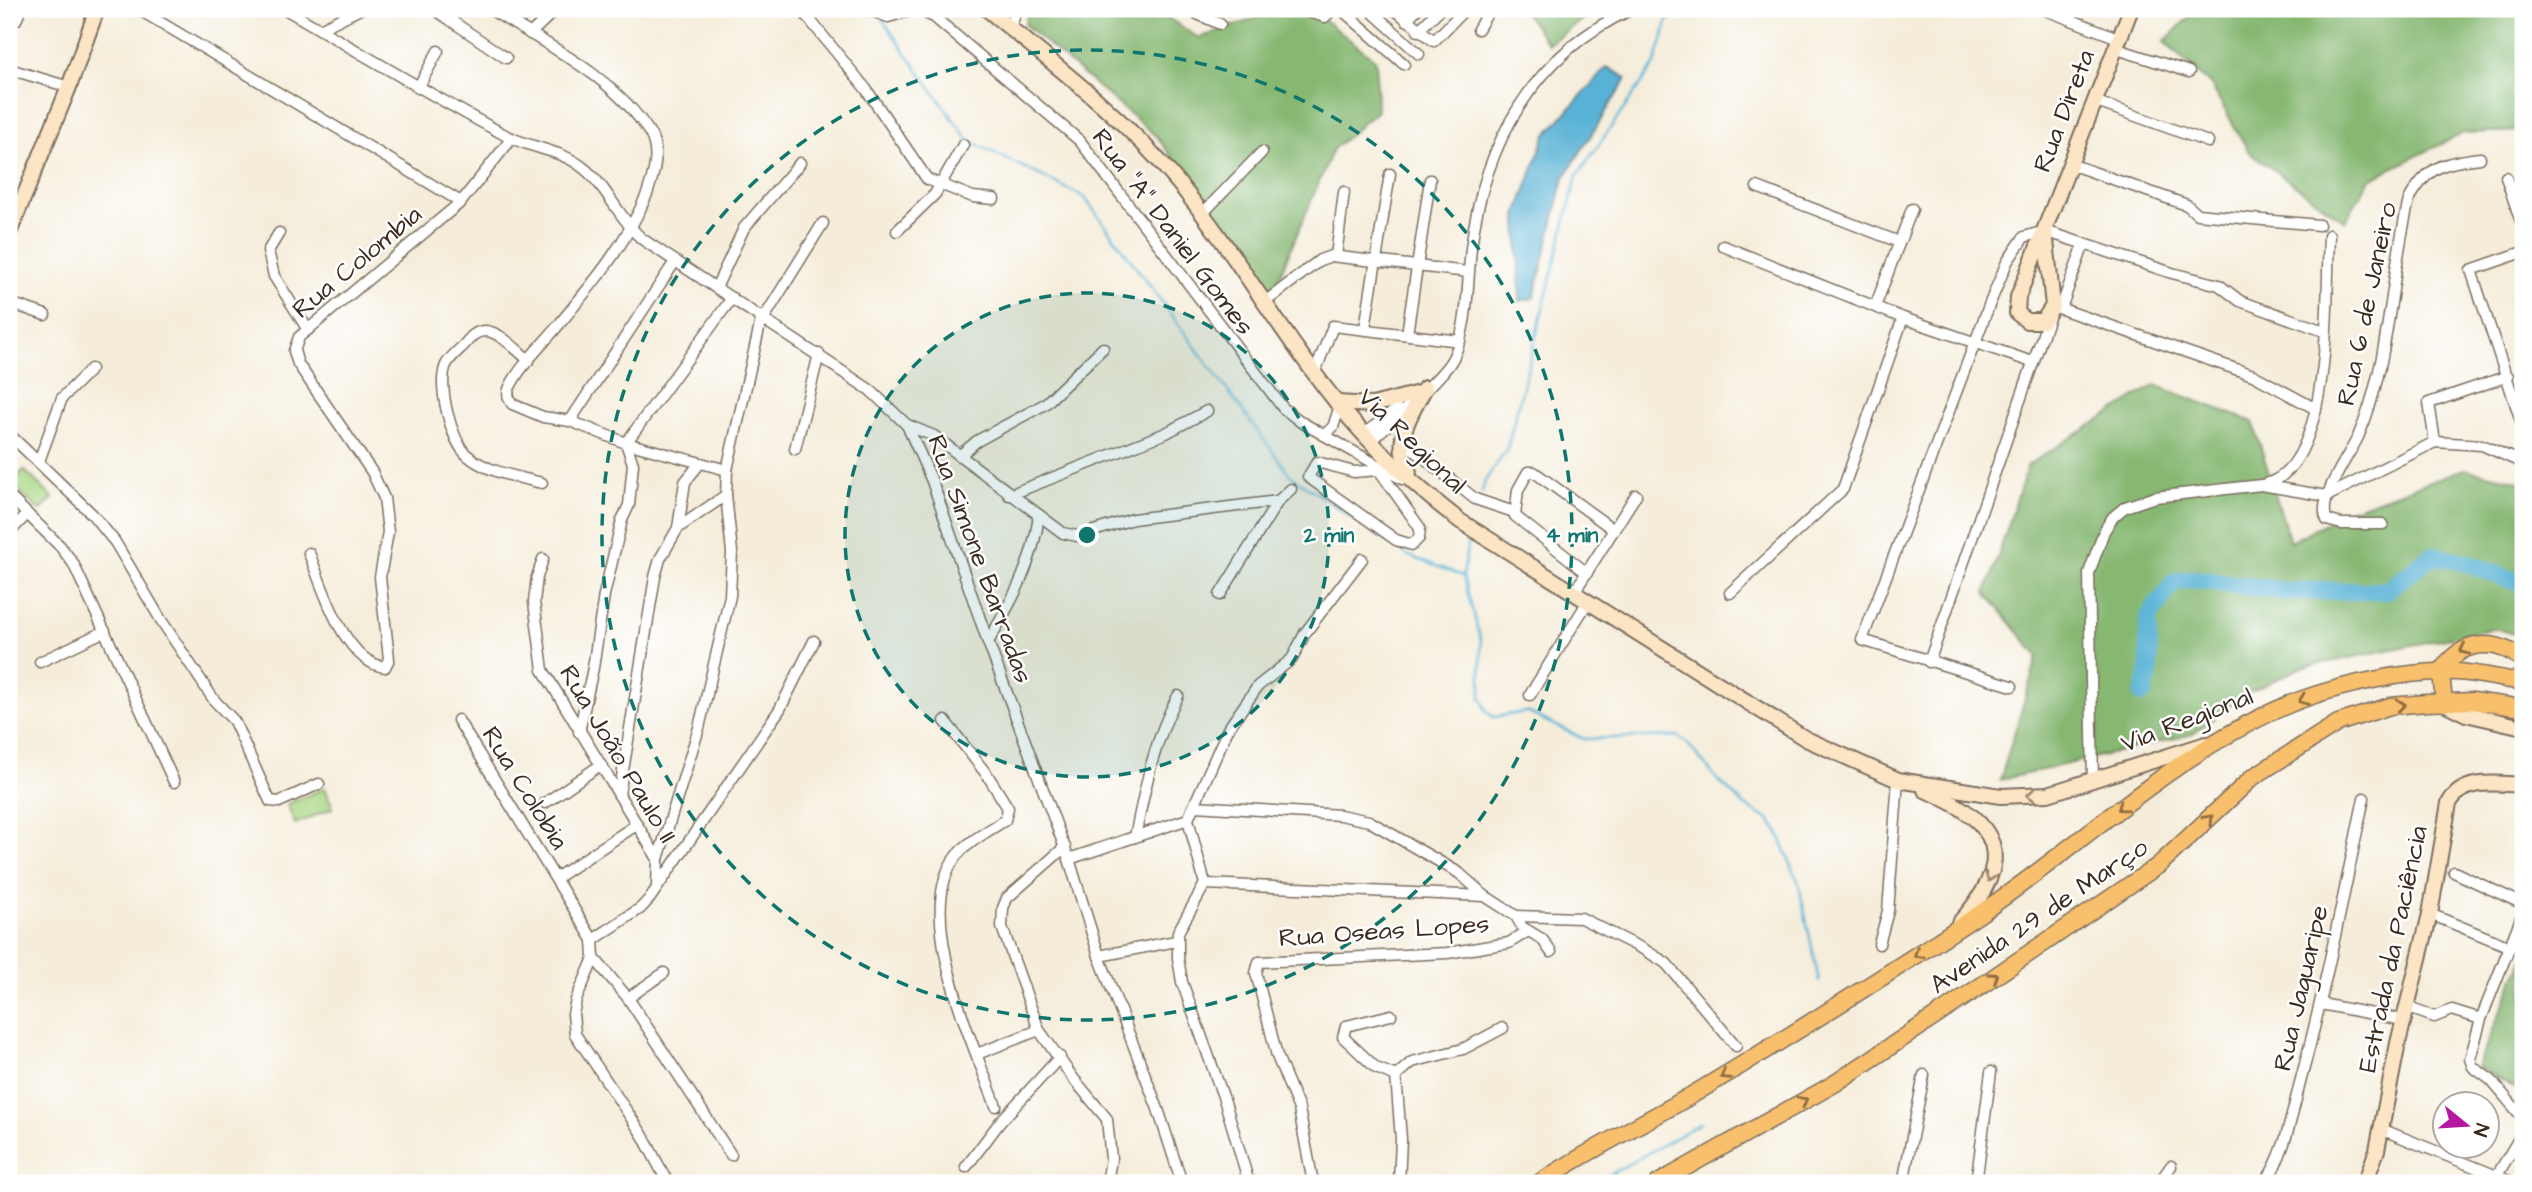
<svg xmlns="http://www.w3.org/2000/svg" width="2532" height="1192" font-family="'Architects Daughter',sans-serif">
<rect width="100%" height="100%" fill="#fff"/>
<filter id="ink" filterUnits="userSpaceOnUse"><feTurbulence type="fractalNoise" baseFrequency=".0143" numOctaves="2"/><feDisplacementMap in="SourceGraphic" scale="14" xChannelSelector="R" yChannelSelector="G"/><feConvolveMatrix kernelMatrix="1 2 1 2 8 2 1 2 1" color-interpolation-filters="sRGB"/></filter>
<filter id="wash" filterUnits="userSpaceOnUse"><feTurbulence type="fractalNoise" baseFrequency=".00686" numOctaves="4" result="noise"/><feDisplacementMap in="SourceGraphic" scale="28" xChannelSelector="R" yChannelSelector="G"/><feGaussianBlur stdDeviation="1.57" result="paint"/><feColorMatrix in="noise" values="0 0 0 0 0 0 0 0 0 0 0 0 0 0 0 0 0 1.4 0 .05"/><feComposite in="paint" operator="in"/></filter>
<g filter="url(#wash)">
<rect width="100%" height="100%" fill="#f5edda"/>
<g fill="#a9d784" stroke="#728051" stroke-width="2">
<path d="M24,470L53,498L40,511L11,483Z"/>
<path d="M325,788L333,808L295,824L287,804Z"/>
</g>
<g fill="#86b872" stroke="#607148" stroke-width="2">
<path d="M1028,9H1154L1199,38L1283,9H1310L1376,60L1377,111L1333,149L1273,291L1156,136L1025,25Z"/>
<path d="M1522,9H1597L1548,44Z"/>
<path d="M2197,9L2523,12V131L2463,133L2370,179L2345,221L2249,152L2211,85L2164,42Z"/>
<path d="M2155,385L2253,422L2290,542L2350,510L2464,469L2523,482V637L2495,628L2300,668L2245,694L2193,734L2000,780L2038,656L1986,593L2028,465Z"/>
<path d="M2523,959V1092L2477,1067Z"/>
</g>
<path fill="#58b2d5" stroke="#4a6e7a" stroke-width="2" d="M1607,67L1627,78L1564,178L1534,298L1520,301L1517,215L1545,136Z"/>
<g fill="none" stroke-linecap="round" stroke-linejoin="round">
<g stroke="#58b2d5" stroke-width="2.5">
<path d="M882,19L968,140L1084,197L1291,476L1409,556L1463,576"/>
<path d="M1482,492L1485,481L1507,449L1577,176L1655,64L1671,9"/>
<path d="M1468,540L1463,576L1481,641V697L1486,711L1493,717L1527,712L1584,739L1677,736L1687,743L1716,778L1744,805L1769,820L1777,830L1798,881L1819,981"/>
<path d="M1595,1183L1701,1123"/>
</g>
<path stroke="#58b2d5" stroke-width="18" d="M2143,694L2149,673L2148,618L2174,582L2192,579L2285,591H2386L2432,555L2463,562L2523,584"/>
</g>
</g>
<g filter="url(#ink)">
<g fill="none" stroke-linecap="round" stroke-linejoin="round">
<g stroke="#7c6e60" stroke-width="13">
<g id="street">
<path d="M138,9L461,202"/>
<path d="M285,9C359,52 432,96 507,136C531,148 560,150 581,166C607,185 618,218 642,239L870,390L907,425L932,481L988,642L1069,859L1099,956L1158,1109L1182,1183"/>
<path d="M434,9L506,58"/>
<path d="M490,9C543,43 614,76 649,132C661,151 654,174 647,194C624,249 589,288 551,334C537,350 518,369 509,389C507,395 509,399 512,404L543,417L570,421L626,443L727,470"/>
<path d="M801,9L866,89L927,179L973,197L994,199"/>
<path d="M867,9L888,17L917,9"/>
<path d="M917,9L934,17L1080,141L1283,408L1301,422L1402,479"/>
<path d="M1186,9L1220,24"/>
<path d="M1223,9H1297"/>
<path d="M1298,9L1325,17L1333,9"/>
<path d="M1341,9L1404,64"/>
<path d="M1369,9L1419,54"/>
<path d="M1394,9L1434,41L1465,9"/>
<path d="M2043,9L2118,38"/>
<path d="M1406,20L1417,9"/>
<path d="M9,21L16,20L21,9"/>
<path d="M1011,28L1016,9"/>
<path d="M320,29L360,9"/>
<path d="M1478,29L1490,9"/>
<path d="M1418,31L1440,9"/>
<path d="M530,34L556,9"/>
<path d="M2114,48L2189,72"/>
<path d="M9,69L69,87"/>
<path d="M418,88L438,51"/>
<path d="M2094,101L2208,142"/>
<path d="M2070,164L2187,205L2197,214L2319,225"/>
<path d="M2506,177L2523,228"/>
<path d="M1757,187L1899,242"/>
<path d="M1202,214L1262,152"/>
<path d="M897,231L935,194L963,145"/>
<path d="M279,233L268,251L274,276L308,330"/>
<path d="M1723,246L1903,318L2032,362"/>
<path d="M2523,252L2471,270L2523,427"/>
<path d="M1336,256L1344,192"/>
<path d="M716,288L744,228L800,163"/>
<path d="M1265,302L1320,260L1331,256L1468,272"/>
<path d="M2053,306L2253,375L2316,409"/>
<path d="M1875,307L1912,209"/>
<path d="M2061,308L2084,244"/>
<path d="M9,309L16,305L45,315"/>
<path d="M764,318L823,223"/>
<path d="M1365,328L1390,174"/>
<path d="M1407,334L1430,180"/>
<path d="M529,360C518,352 500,331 485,331C475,331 470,338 464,345C458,351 450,357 446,365C437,385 451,441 467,455C486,472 518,477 542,483"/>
<path d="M1315,372L1333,326L1460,341"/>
<path d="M570,421L674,263"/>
<path d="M907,425L934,436L1039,515C1033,564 1012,601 988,642"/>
<path d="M9,434L92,514L115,542L161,620L214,700L234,721L270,801L279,802L319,784"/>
<path d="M1364,434L1397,409"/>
<path d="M1324,435L1333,427L1340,406"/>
<path d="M1371,440C1390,423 1443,378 1453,358C1469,325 1467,284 1471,248C1484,144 1533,54 1632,9"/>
<path d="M1402,440L1475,499L1514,512"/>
<path d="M2435,442L2429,403L2508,376"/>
<path d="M626,443L732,298"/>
<path d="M795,449L819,354"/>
<path d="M959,456L977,441L1045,404L1103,348"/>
<path d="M39,461L62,398L91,369"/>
<path d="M1379,470L1354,472L1317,462L1308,477L1396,540L1412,545L1419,538L1420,528L1379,470L1381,465"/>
<path d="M2265,484C2334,468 2326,293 2329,235"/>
<path d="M1009,495L1166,433L1207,411"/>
<path d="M9,496L60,546L73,563L174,782"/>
<path d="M1039,515L1063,533L1077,536L1133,519L1278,501"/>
<path d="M2383,524H2341L2327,520C2316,500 2349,456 2358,437C2390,365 2390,277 2409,200C2427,166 2443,163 2480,158"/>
<path d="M678,528L726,495"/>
<path d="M9,533L27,514"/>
<path d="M309,553C322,585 344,663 385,667L389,659L380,577L388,532L384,498L372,472L298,364L294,351L299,337L461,202L512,138"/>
<path d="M543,559L537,577L534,602L543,670L658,859L657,887"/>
<path d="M1587,573L1515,516L1518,490L1528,472H1534L1614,530"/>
<path d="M1730,593L1843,489L1903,318"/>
<path d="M1573,594L1636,495"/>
<path d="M1220,595L1278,501L1291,489"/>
<path d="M40,662L105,631"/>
<path d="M1929,662L2049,317"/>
<path d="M2012,686L1862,640L1990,303L2007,262L2024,237L2045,231L2172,273L2219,285L2240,301L2324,331"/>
<path d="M1530,695L1587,603"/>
<path d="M458,720L593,940L594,958L628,998L731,1155"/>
<path d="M945,721L988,776L1008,808L1005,820C990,830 969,841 957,855C911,912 974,1045 996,1106"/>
<path d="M579,732L593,668L604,595L622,520L629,505L633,464L626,443"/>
<path d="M2093,781L2089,573L2104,531L2113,517L2125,507L2155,497L2261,485L2327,496L2435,442L2482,445L2523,463"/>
<path d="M619,795L655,577L660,559L678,528L685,482L700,463"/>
<path d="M545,803L599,766"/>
<path d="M1195,806L1340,815L1369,821L1459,873L1485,896L1516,916L1522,927L1542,939L1551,952"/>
<path d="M1135,837C1145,788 1154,740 1178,696"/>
<path d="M1065,847L1007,898L1003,908L1002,927L1039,1030L1073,1078L1107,1119L1111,1159L1107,1183"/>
<path d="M658,859L699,728L730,596L732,552L726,495L727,470L762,316"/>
<path d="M1069,859L1188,819"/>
<path d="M2454,872L2523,904"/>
<path d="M556,878L636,825"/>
<path d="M1205,884L1188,819L1228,729L1258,686L1292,659L1305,633L1362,559"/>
<path d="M2523,913L2481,1019L2470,1059L2473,1067L2491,1080L2523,1118"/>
<path d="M2430,914L2510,947"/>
<path d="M1516,916L1581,918L1643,949L1666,963L1736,1046"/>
<path d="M593,940L641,908L650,898L780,709L814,641"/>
<path d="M1879,944L1888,911L1898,780"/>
<path d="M1099,956L1176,941"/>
<path d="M594,958L576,1000L573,1014L575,1034L642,1134L668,1183"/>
<path d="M628,998L664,973"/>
<path d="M2321,1004L2403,1020"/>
<path d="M2406,1007L2434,1017L2452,1010L2481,1019"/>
<path d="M1391,1015L1346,1026L1343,1037L1376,1068L1396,1076"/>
<path d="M977,1054L1039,1030"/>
<path d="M1396,1076L1412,1062L1463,1049L1503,1028"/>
<path d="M1396,1076L1401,1139L1399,1183"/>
<path d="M2381,1129L2514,1183"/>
<path d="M966,1167L1000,1122L1060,1057"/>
<path d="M2496,1177L2523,1132"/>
<path d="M1249,1183L1225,1102L1182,982L1178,958V932L1205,884L1485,896"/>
<path d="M1313,1183L1299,1109L1277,1056L1256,973L1259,962L1447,953L1509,943L1528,931"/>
<path d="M1903,1183L1924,1075"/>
<path d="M1976,1183L1991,1072"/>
<path d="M2159,1183L2171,1166"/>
<path d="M2264,1183C2284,1160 2293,1109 2301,1079C2326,986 2344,892 2364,798"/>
</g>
</g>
<g stroke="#7c6e60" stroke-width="18">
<g id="secondary">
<path d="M987,9C1052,63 1122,115 1176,180C1235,251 1280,333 1338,404C1373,448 1416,487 1460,521L1806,739L1898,780L2001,796L2048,794L2206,744"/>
<path d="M2045,231L2053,306L2043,321H2027L2017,313L2018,297L2131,9"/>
<path d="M9,233L69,87L97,9"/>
<path d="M1337,403L1373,405L1419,393"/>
<path d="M1409,472C1393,440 1409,417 1425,388"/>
<path d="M2444,703L2466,714L2523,727"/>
<path d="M1925,790C2001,821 2017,860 1959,923"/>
<path d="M2365,1183L2377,1150L2398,1043L2430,914L2449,803C2464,777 2498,784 2523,785"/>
</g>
</g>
<g stroke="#7c6e60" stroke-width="19">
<g id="primary">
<path d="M2444,703L2441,672C2460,640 2495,637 2523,660"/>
<path d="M1539,1183C1588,1150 1641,1125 1692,1095C1787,1038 1882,978 1975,917C2083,845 2178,747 2300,700C2344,684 2409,670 2456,672C2478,673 2501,679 2523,682"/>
<path d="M1658,1183L1834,1084L1975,990L2159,865L2253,777L2338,723L2390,706L2427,703L2473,701L2523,708"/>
</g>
</g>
<use href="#street" stroke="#fff" stroke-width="10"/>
<use href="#secondary" stroke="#fce5c4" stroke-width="14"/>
<use href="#primary" stroke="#f8bf6c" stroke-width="16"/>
</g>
<defs><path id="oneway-chevron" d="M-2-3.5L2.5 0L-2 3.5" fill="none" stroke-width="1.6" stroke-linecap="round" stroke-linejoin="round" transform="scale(1.75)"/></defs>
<g stroke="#906d41">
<use href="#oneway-chevron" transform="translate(2464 650) rotate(155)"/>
<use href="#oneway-chevron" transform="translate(2303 700) rotate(159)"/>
<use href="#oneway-chevron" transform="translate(2401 705) rotate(-6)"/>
<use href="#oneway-chevron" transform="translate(2122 807) rotate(143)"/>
<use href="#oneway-chevron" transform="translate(2209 819) rotate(-46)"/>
<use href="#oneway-chevron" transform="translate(1918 954) rotate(147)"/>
<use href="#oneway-chevron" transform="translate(1994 977) rotate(-35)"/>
<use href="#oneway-chevron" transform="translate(1725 1075) rotate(148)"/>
<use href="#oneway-chevron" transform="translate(1803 1101) rotate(-30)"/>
</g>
<g stroke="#9c8871">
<use href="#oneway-chevron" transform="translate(2031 795) rotate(177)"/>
<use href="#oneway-chevron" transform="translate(1990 877) rotate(109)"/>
</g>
</g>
<circle cx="1087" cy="535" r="242" fill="#0f766e" fill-opacity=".12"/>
<g fill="none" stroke="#0f766e" stroke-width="3.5" stroke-dasharray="12 9">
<circle cx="1087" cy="535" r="242"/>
<circle cx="1087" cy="535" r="485"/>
</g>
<g text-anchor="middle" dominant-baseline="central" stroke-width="5" stroke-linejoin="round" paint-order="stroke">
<g font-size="26" fill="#3b2a1e" stroke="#fff">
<text transform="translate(2064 111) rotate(-69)">Rua Direta</text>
<text transform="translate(1173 232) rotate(53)">Rua "A" Daniel Gomes</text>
<text transform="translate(357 262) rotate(-40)">Rua Colombia</text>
<text transform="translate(2367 304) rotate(-78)">Rua 6 de Janeiro</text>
<text transform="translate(1412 441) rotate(44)">Via Regional</text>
<text transform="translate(980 559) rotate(70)">Rua Simone Barradas</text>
<text transform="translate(2187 720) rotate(-21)">Via Regional</text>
<text transform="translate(618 754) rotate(59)">Rua João Paulo II</text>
<text transform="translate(525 788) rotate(58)">Rua Colobia</text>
<text transform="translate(2039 916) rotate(-34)">Avenida 29 de Março</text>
<text transform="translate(1384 931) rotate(-4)">Rua Oseas Lopes</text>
<text transform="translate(2393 949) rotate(-78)">Estrada da Paciência</text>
<text transform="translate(2301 988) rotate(-77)">Rua Jaguaripe</text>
</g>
</g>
<circle cx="1087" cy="535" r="10" fill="#0f766e" stroke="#fff" stroke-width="3.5"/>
<g font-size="21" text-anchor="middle" font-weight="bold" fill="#0f766e" stroke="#fff" stroke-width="5" stroke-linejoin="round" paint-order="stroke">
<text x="1329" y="542">2 min</text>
<text x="1572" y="542">4 min</text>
</g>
<rect width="2532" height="1192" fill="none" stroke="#fff" stroke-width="35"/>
<g transform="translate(2466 1125) rotate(108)"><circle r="33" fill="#ffffff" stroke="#b1aaa5" stroke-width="2"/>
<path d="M0-5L12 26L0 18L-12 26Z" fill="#b5179e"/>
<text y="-10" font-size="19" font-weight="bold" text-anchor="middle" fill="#3b2a1e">N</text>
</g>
</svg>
